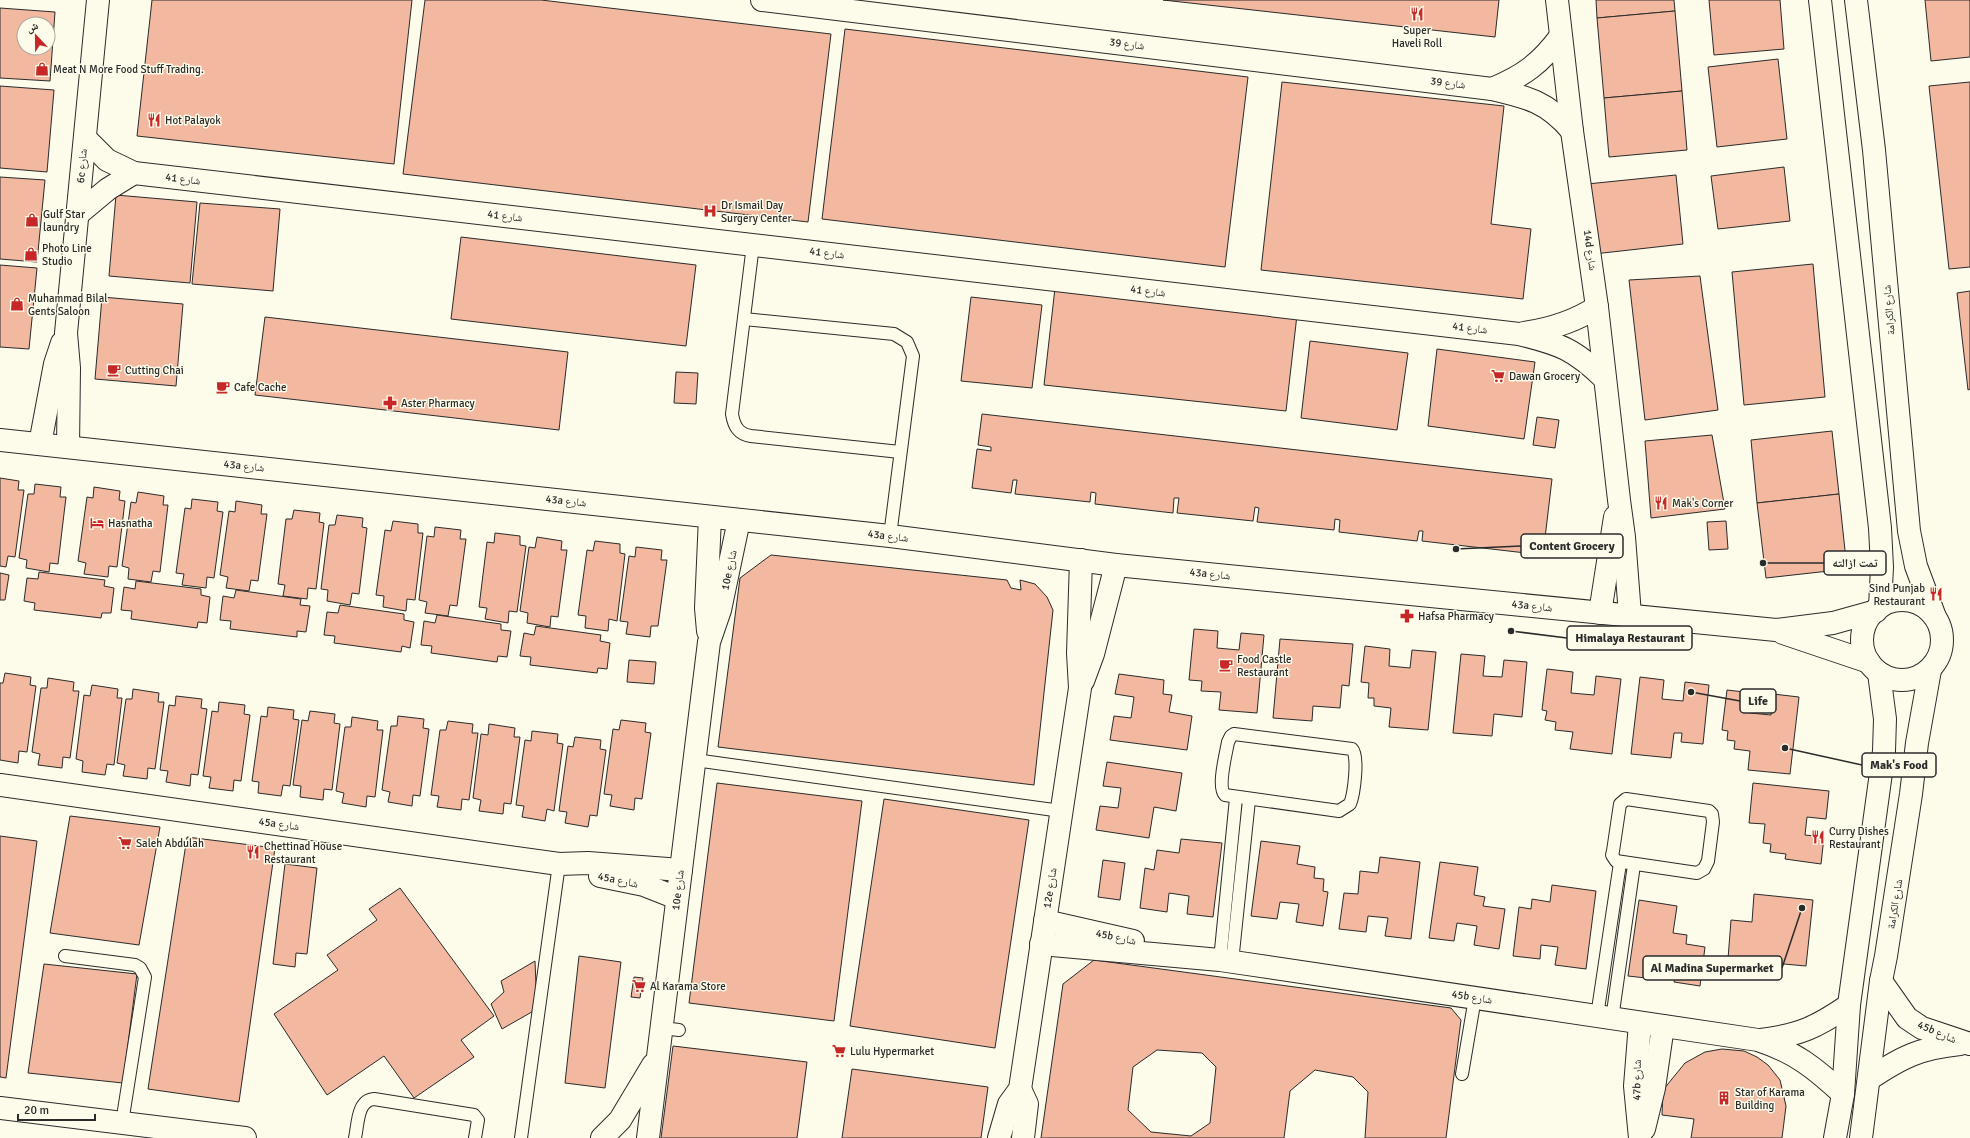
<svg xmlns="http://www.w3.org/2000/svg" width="1970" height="1138" font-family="Signika,'Noto Naskh Arabic',sans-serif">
<rect width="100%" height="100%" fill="#fdfbea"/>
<g fill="#f2b8a0" stroke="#2b2b2b" fill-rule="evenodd">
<path d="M152,0H412L394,164L137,136Z"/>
<path d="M425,0H541L831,34L808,222L403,174Z"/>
<path d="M1163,0H1499L1495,37Z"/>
<path d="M1596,0H1674L1675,11L1597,18Z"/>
<path d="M1709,0H1780L1784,49L1714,55Z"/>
<path d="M1925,0H1970V57L1931,61Z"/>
<path d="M0,8L55,12L50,81L0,78ZM24,24H48V48H24Z"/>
<path d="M1675,11L1682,91L1604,98L1597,18Z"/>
<path d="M845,29L1248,77L1225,267L822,219Z"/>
<path d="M1778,59L1787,139L1717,147L1708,67Z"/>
<path d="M1282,82L1504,106L1491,224L1531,229L1523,299L1261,270Z"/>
<path d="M1970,82V267L1949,269L1929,86Z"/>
<path d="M0,86L54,90L47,172L0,168Z"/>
<path d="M1682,91L1687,150L1609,157L1604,98Z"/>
<path d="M1784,167L1790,221L1718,229L1711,176Z"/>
<path d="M1676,175L1683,244L1594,254L1587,184Z"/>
<path d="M0,177L45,180L37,262L0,259Z"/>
<path d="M116,195L197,202L190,283L109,276Z"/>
<path d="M200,203L280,209L273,291L192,284Z"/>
<path d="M461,237L696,265L686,346L451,319Z"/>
<path d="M1813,264L1825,397L1744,405L1732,272Z"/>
<path d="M0,265L37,268L29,349L0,347Z"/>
<path d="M1700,276L1718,410L1645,420L1629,280Z"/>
<path d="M1055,288L1297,315L1286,411L1044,385Z"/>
<path d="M1970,291V389L1968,390L1957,293Z"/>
<path d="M102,297L183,304L176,386L95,379Z"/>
<path d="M971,297L1042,305L1032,388L961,381Z"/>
<path d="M265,317L568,352L559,430L255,395Z"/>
<path d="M1310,341L1408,353L1397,430L1301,418Z"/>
<path d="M1437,349L1535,362L1524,439L1428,426Z"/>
<path d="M676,372L698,373L696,404L674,403Z"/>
<path d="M982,414L1552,479L1543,555L1422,541L1423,531H1419L1417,541L1339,532L1340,520L1335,519L1334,530L1257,522L1259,508L1255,507L1253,521L1177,513L1179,498H1174L1173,513L1095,504L1096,493L1091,492L1090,502L1015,494L1017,480H1013L1011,493L972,488L977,449L991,451V447L978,445Z"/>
<path d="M1537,417L1559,420L1555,448L1533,445Z"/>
<path d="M1832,431L1839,494L1757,503L1751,440Z"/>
<path d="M1712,435L1725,509L1651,518L1645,441Z"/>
<path d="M0,478L19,481L18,490H24L15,557L8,556L6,567L0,566Z"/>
<path d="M35,484L61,487L60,497H66L58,564L50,563L49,572L26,568L27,560L19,558L28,494H34Z"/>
<path d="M94,487L120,491L119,500L125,501L117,567L109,566L108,577L84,574L86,563L78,561L87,497L93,498Z"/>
<path d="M138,492L164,496L163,505H168L160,572L153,571L151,582L128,579L129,568L122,566L131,502L136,503Z"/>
<path d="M1839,494L1847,569L1766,578L1757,503Z"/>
<path d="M192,499L218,502L217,511L223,512L214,578L207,577L206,588L182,585L184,574L176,573L185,508L191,509Z"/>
<path d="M236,501L262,505L261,514H267L258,581L251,580L249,591L226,588L228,577L220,575L229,511L235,512Z"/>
<path d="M294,510L320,513L319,522L324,523L316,589L308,588L307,599L283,596L285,585L278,584L286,519H292Z"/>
<path d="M337,515L363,518L362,527L367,528L359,594L352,593L350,605L327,601L328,590L321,589L329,525H335Z"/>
<path d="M393,521L418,524V533H423L415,600L407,599L406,611L383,607L384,596L376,595L385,530L391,531Z"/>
<path d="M1726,521L1728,549L1709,550L1707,522Z"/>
<path d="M435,527L461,530L460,539H466L457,606L450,605L448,616L425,613L427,602L419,600L427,536L434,537Z"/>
<path d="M495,533L520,536V545L526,546L517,612L509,611L508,623L485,619L487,608L479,607L487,542L494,543Z"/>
<path d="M537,537L562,541L561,550H567L558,617L551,616L550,627L527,623L528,613L520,611L529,547L535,548Z"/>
<path d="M595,541L620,544V553L625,554L617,621L609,619L608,631L585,628L586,616L578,615L587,550L593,551Z"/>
<path d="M636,547L662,550L661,560H667L658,626H651L650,637L626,634L628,622L620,621L629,556L635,557Z"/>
<path d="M771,555L1007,580L1011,588L1021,590L1020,580L1035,584L1047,597L1053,610L1034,785L718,747L740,578Z"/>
<path d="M39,572L105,580L104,586L114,588L111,613H102L101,618L34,610L35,603L24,601L27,578L38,579Z"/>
<path d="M0,573L9,575L5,600H0Z"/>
<path d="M136,581L201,589V595L210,597L207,623L198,622L197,628L131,619L132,611L121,610L124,587L135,589Z"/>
<path d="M236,590L301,599L300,605L310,606L306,632L297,631V637L230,629L231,621L220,620L223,596L234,598Z"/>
<path d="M340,605L404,614V620L414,622L410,648L402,646L401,652L334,643L335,636L324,635L327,612L338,613Z"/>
<path d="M437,615L501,624V630L511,631L507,657L498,656L497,662L431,653L432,646L421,645L424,621L435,623Z"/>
<path d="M536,626L601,635L600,641L610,643L607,669L598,668L597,673L530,665L531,657L520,656L524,633L534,635Z"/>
<path d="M1194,629L1218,631L1217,648L1239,650L1241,633L1264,635L1257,713L1219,710L1221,692L1201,691L1202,681L1189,680Z"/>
<path d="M1280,639L1353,644L1349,686L1342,685L1340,708L1313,706L1312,721L1273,718Z"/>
<path d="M1365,646L1390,649L1389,666L1410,668L1412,650L1436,652L1428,730L1389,727L1391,708L1374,706V698H1368L1369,683L1361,682Z"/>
<path d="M1461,654L1485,656L1483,676L1502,677L1504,660L1527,662L1522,717L1494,714L1492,736L1453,733Z"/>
<path d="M629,660L656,662L654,684L627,682Z"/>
<path d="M1547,669L1573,672L1571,693L1594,695L1596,676L1621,679L1612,754L1570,749L1573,732L1555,730L1556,722L1545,720L1547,711L1542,710Z"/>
<path d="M5,673L31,677L30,685L36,686L27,752L19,751L18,763L0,760V683H3Z"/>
<path d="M1119,674L1164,680L1163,694L1172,695L1169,712L1192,716L1187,750L1110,740L1114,716L1131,718L1134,697L1115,694Z"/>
<path d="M1640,677L1664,680L1662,699L1683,701L1685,682L1709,685L1703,744L1681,742L1682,733H1674L1671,758L1631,754Z"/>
<path d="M48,678L74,682L73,691H79L70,758L63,757L62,768L38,765L40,754L32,752L41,688H47Z"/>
<path d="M92,685L118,689L117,698H122L114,765L107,764L105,775L82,772L83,761L76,759L84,695L90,696Z"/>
<path d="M133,689L159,693L158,702H164L155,769L148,768L147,779L123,776L125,765L117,763L126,699H132Z"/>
<path d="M1727,690L1753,693L1750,713L1771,715L1773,694L1799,697L1790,774L1748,770L1750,751L1734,749L1735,741L1727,740L1728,731L1722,730Z"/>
<path d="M176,696L202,699L201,708L207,709L198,775L191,774L190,786L166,782L168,771L160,770L169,705L175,706Z"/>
<path d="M219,702L245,705L244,714L250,715L241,781L234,780L233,791L209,788L211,777L203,776L212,711L218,712Z"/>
<path d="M268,707L294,710L293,719L299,720L290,786L283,785L281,796L258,793L259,782L252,781L261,716L267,717Z"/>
<path d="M310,711L335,714L334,723L340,724L332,790L324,789L323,800L300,797L301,786L293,785L302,720L308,721Z"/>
<path d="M398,716L424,719L423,728L429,729L420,796L413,795L412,806L388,802L390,792L382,790L391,726H397Z"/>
<path d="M352,717L378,721L377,730H383L375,797L367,796L366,807L342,803L344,793L336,791L345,727H351Z"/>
<path d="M621,720L646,723L645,732L651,733L642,799L635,798L634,810L610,806L612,795L604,794L613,729L619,730Z"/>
<path d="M448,721L473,724L472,733H478L469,800L462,799L461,810L437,807L439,796L431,795L440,730H446Z"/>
<path d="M489,724L515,728L514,737H520L511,804L504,803L503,814L479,811L481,800L473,798L481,734L488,735Z"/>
<path d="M532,731L558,734L557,743L563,744L554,811L547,809L545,821L522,817L524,806L516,805L525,740L531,741Z"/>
<path d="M575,737L601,740L600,749L606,750L597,816L590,815L588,827L565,823L567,812L559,811L568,746L573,747Z"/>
<path d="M1107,762L1182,773L1176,811L1154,807L1149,838L1096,830L1100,806L1118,808L1121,788L1103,786Z"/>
<path d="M717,783L862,801L834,1021L689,1003Z"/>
<path d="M1753,783L1829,791L1826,819L1807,817L1805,835L1824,837L1821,864L1785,859L1786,854L1770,852L1771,844L1763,843L1765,824L1749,823Z"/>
<path d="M884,799L1029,820L995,1048L850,1026Z"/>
<path d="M70,816L160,827L139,945L50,933Z"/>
<path d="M0,836L37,841L6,1078L0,1077Z"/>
<path d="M187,837L275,848L239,1102L148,1089Z"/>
<path d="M1181,839L1222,843L1213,917L1187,914L1189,896L1169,893L1167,912L1140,908L1145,868L1154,870L1157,850L1179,853Z"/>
<path d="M1261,841L1300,846L1297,864L1315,867L1314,878L1324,879L1323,891L1328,892L1323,926L1296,922L1299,904L1280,902L1277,919L1251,916Z"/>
<path d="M1380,857L1420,862L1411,939L1385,936L1388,918L1368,916L1366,932L1339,929L1344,893L1358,894L1360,871L1378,873Z"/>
<path d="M1103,860L1125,863L1120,900L1098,897Z"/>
<path d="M1440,862L1478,867L1474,895L1485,897L1483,906L1505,909L1499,949L1474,945L1477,926L1457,923L1454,941L1429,938Z"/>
<path d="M285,864L317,868L307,954L296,953L295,967L273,964Z"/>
<path d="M1552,885L1596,891L1586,969L1555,965L1558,947L1541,945L1540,959L1513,956L1519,907L1531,909L1532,899L1550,902Z"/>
<path d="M400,888L494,1016L461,1040L474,1057L414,1098L384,1056L327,1095L274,1014L338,970L327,955L377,920L369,909Z"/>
<path d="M1754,894L1813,900L1806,966L1728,959L1731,920L1752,922Z"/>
<path d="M1639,900L1677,906L1673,933L1687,935L1686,944L1705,947L1700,986L1674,982L1676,964L1657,961L1655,979L1628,976Z"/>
<path d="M579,956L621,962L605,1088L565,1083Z"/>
<path d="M1094,960L1451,1008L1461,1020L1446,1138H1365L1368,1092L1353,1077L1315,1070L1290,1091L1284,1138H1041L1063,984ZM1157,1050L1202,1053L1216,1067L1210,1123L1191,1136L1151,1132L1128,1110L1133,1067Z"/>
<path d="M535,961L537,1009L502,1029L491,1004L504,992L501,981Z"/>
<path d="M44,964L137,974L123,1083L28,1073Z"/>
<path d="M634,977L643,978L640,998L631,997Z"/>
<path d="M673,1046L807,1062L797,1138H661Z"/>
<path d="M1722,1049L1744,1051L1757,1057L1768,1065L1780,1080L1786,1106L1782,1138H1691L1694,1119L1662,1115L1663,1090L1685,1063L1705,1052Z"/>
<path d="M852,1069L988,1087L981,1138H842Z"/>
</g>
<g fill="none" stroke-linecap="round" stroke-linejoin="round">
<g stroke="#2b2b2b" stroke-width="14">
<g id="lane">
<path d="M753,245L732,414C734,426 738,434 751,436L900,452"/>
<path d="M744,319L894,334L907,342L913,356L890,536"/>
<path d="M1234,734L1352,749C1359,756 1354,794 1350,804L1339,811L1225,795C1217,787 1226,754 1228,742L1231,736Z"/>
<path d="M695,760L1061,811"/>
<path d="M1626,799L1709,811L1712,814L1713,822L1708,861L1704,869L1697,873L1616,861L1612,855L1613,851L1620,804Z"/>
<path d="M65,956L135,965L140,968L145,977L122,1123"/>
<path d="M1220,960L1236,798"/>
<path d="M1232,962L1249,800"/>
<path d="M1597,1016L1620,863"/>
<path d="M1612,1019L1634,865"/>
<path d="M662,1028L679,1030"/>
<path d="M1462,1074L1475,998"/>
<path d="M355,1138C358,1125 357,1100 374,1099L474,1115L478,1120L475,1138"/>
<path d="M521,1138L559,864"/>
</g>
</g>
<g stroke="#2b2b2b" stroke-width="24">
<g id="street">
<path d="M762,0L1492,89C1527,97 1548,102 1572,131"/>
<path d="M1557,0L1572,131L1597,307L1619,500L1624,537L1630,615"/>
<path d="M1820,0L1880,528L1882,567L1880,607"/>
<path d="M1856,0L1874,150L1909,531L1916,566L1935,617"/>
<path d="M1492,89C1523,76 1540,64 1560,37"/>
<path d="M85,138L107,160L134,173L1519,334C1560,344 1574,349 1605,379"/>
<path d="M78,214L108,189L134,173"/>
<path d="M1524,333C1551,329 1574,322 1597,307"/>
<path d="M0,440L890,536L1116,565L1776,630L1833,623L1876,611"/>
<path d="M40,444L55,364L62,343"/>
<path d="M68,447L69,368L66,333L98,0"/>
<circle cx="1902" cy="640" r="40"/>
<path d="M1600,613L1615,517"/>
<path d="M708,631L706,608L710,517"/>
<path d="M1783,633L1869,662"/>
<path d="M1083,681L1093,654L1116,565"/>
<path d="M0,785L559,864L588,863L681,870"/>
<path d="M600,876L644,885L677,898"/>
<path d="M1045,921L1133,941"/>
<path d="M1041,944L1220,960L1758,1040C1795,1052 1815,1068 1843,1094"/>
<path d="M1881,981L1907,1018L1922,1028L1970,1044"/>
<path d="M1761,1040C1800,1035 1817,1027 1849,1005"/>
<path d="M1869,1079C1902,1057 1920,1048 1960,1044"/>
<path d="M1020,1089L1027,1104L1023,1138"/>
<path d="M0,1108L245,1138"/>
<path d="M1644,1129L1654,1088L1663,1026"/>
<path d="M602,1138L620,1120L653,1065"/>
<path d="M648,1138L709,642L720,610L739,520"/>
<path d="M999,1138L1009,1104L1020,1089L1080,688L1078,653L1081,560"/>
<path d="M1640,1138L1635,1086L1640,1023"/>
<path d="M1835,1138L1843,1094L1849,1005L1884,751L1885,719L1879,673"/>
<path d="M1861,1138L1881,981L1886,956L1911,794L1917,743L1930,670"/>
</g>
</g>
<use href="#lane" stroke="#fdfbea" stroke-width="12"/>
<use href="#street" stroke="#fdfbea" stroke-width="22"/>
</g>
<defs>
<g id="restaurant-bare" transform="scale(1.08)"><path d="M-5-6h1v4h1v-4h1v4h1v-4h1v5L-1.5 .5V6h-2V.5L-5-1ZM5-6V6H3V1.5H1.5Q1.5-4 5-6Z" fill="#c62828" stroke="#fdfbea" stroke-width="2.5" paint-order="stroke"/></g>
<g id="shop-bare" transform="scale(1.08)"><path d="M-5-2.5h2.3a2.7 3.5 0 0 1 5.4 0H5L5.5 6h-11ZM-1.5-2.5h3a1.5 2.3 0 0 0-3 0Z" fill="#c62828" stroke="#fdfbea" stroke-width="2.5" paint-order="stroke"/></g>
<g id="hospital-bare" transform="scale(1.08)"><path d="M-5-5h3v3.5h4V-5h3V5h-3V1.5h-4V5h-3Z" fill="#c62828" stroke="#fdfbea" stroke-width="2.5" paint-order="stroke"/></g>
<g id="cafe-bare" transform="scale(1.08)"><path d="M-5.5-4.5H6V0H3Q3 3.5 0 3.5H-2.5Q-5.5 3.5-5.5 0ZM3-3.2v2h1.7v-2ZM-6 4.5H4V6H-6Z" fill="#c62828" stroke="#fdfbea" stroke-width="2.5" paint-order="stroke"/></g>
<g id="supermarket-bare" transform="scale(1.08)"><path d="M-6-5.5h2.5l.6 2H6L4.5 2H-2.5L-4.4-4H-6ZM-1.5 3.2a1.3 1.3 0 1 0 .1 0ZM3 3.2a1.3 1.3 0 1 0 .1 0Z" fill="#c62828" stroke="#fdfbea" stroke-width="2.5" paint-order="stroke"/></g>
<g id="pharmacy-bare" transform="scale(1.08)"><path d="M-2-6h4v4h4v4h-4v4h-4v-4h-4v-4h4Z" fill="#c62828" stroke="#fdfbea" stroke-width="2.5" paint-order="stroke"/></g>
<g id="hotel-bare" transform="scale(1.08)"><path d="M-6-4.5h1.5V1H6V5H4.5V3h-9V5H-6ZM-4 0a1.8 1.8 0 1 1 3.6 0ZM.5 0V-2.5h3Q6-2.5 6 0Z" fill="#c62828" stroke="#fdfbea" stroke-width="2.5" paint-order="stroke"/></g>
<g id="building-bare" transform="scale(1.08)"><path d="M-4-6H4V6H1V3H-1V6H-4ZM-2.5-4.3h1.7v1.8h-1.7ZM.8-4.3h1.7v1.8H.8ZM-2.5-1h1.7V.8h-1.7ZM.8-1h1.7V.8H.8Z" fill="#c62828" stroke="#fdfbea" stroke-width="2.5" paint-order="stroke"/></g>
</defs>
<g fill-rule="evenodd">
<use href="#restaurant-bare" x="1417" y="14"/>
<use href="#shop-bare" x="42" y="69"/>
<use href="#restaurant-bare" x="154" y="120"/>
<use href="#hospital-bare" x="710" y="211"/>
<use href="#shop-bare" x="32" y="220"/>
<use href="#shop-bare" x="31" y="254"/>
<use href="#shop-bare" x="17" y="304"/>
<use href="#cafe-bare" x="114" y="370"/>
<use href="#supermarket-bare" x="1498" y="376"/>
<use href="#cafe-bare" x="223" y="387"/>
<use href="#pharmacy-bare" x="390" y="403"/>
<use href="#restaurant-bare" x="1661" y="503"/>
<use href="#hotel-bare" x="97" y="523"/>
<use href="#restaurant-bare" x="1936" y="594"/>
<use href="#pharmacy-bare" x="1407" y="616"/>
<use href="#cafe-bare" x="1226" y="665"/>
<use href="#restaurant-bare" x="1818" y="837"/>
<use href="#supermarket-bare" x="125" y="843"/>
<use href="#restaurant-bare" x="253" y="852"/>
<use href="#supermarket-bare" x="639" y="986"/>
<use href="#supermarket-bare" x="839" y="1051"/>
<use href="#building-bare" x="1724" y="1098"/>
</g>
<g text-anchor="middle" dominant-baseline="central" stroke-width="3" stroke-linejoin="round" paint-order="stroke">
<g font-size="11" fill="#2b2b2b" stroke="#fdfbea" text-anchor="start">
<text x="1417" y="30" text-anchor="middle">Super<tspan x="1417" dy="13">Haveli Roll</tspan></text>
<text x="53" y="69">Meat N More Food Stuff Trading.</text>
<text x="165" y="120">Hot Palayok</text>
<text x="721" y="205">Dr Ismail Day<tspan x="721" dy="13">Surgery Center</tspan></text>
<text x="43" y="214">Gulf Star<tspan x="43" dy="13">laundry</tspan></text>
<text x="42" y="248">Photo Line<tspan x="42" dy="13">Studio</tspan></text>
<text x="28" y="298">Muhammad Bilal<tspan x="28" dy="13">Gents Saloon</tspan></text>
<text x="125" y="370">Cutting Chai</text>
<text x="1509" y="376">Dawan Grocery</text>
<text x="234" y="387">Cafe Cache</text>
<text x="401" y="403">Aster Pharmacy</text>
<text x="1672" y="503">Mak's Corner</text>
<text x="108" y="523">Hasnatha</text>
<text x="1925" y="588" text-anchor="end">Sind Punjab<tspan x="1925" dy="13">Restaurant</tspan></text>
<text x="1418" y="616">Hafsa Pharmacy</text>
<text x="1237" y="659">Food Castle<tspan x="1237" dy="13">Restaurant</tspan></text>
<text x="1829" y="831">Curry Dishes<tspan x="1829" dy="13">Restaurant</tspan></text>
<text x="136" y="843">Saleh Abdulah</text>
<text x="264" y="846">Chettinad House<tspan x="264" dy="13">Restaurant</tspan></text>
<text x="650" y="986">Al Karama Store</text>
<text x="850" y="1051">Lulu Hypermarket</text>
<text x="1735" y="1092">Star of Karama<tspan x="1735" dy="13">Building</tspan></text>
</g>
<g font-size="11" fill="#2b2b2b" stroke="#fdfbea">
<text transform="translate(1127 44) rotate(7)">شارع 39</text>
<text transform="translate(1448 83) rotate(7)">شارع 39</text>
<text transform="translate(82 166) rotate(-85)">6c شارع</text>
<text transform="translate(183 179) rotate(7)">شارع 41</text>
<text transform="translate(505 216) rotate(7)">شارع 41</text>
<text transform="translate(1590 250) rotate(82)">14d شارع</text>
<text transform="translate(827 253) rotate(7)">شارع 41</text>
<text transform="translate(1148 291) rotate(7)">شارع 41</text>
<text transform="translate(1889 310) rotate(-95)">شارع الكرامة</text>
<text transform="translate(1470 328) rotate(7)">شارع 41</text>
<text transform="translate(244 466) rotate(6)">43a شارع</text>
<text transform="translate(566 501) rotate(6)">43a شارع</text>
<text transform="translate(888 536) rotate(7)">43a شارع</text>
<text transform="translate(729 570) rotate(-78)">10e شارع</text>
<text transform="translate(1210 574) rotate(6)">43a شارع</text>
<text transform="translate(1532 606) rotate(6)">43a شارع</text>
<text transform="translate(279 824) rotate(8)">45a شارع</text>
<text transform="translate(618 880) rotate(12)">45a شارع</text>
<text transform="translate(1050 888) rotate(-81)">12e شارع</text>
<text transform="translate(678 890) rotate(-83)">10e شارع</text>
<text transform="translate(1895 904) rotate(-81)">شارع الكرامة</text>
<text transform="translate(1116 937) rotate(12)">45b شارع</text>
<text transform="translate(1472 997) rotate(9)">45b شارع</text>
<text transform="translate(1937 1032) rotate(23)">45b شارع</text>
<text transform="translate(1637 1080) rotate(-89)">47b شارع</text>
</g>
</g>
<path fill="none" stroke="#2b2b2b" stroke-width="1.5" d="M1456 549L1521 546M1763 563L1824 563M1511 631L1567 638M1691 692L1740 701M1785 748L1862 765M1802 908L1782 968"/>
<g fill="#2b2b2b" stroke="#fdfbea" stroke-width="1.5">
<circle cx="1456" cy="549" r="4"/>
<circle cx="1763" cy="563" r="4"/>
<circle cx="1511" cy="631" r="4"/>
<circle cx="1691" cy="692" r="4"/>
<circle cx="1785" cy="748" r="4"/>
<circle cx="1802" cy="908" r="4"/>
</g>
<g fill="#fdfbea" stroke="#2b2b2b" stroke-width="1.5">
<rect x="1521" y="534" width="102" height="24" rx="4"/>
<rect x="1824" y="551" width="62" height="24" rx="4"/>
<rect x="1567" y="626" width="125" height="24" rx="4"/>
<rect x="1740" y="689" width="36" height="24" rx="4"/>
<rect x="1862" y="753" width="74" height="24" rx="4"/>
<rect x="1643" y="956" width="139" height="24" rx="4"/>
</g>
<g font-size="12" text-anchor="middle" font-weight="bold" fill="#2b2b2b">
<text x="1572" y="550">Content Grocery</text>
<text x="1855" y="567">تمت ازالته</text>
<text x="1630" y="642">Himalaya Restaurant</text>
<text x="1758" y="705">Life</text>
<text x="1899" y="769">Mak's Food</text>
<text x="1712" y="972">Al Madina Supermarket</text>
</g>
<g transform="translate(36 36) rotate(338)"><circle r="19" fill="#fdfbea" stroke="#a9a89e"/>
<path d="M0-3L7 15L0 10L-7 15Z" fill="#c62828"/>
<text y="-6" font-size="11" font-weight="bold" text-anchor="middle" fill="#2b2b2b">ش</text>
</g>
<path d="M18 1114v6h77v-6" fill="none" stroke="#2b2b2b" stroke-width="2"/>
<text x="24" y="1114" font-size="12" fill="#2b2b2b" stroke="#fdfbea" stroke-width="3" paint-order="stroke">20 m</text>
</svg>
